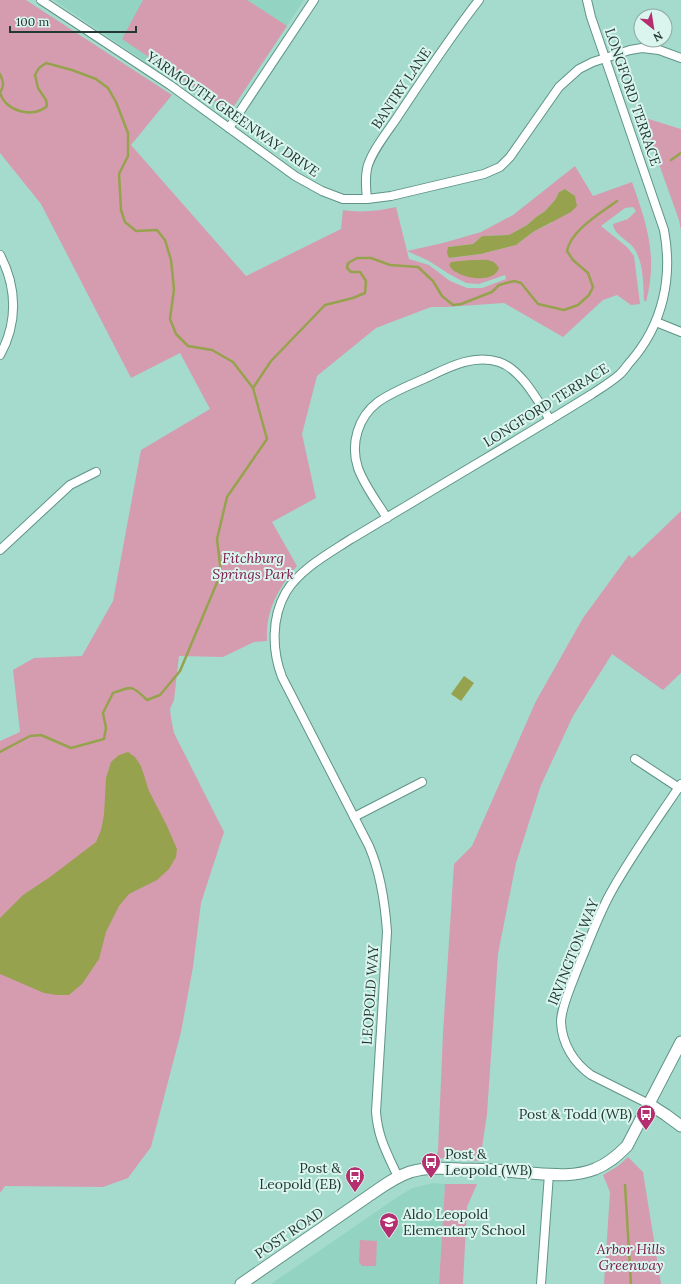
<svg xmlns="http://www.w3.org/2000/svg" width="681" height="1284" font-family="Lora,serif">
<rect width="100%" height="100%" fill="#a4dbcc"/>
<g fill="#92d3c1">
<path d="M54,0H304L232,109L224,113L217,110Z"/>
<path d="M433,1183L445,1184L439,1284H271L402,1194L413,1188Z"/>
</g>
<g fill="#d59cb0" fill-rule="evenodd">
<path d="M0,0H26L172,95L131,145L246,276L341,229L343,210C361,213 378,211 396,207L407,251L443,243L481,232L513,215L575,166L593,196L632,182C647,225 658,256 646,302L644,300C643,283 644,262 633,247C627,240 613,233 613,224L628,219L636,211L633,207L625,208L601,226L627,247L634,256L640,304L631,305L617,295L603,300L563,337L504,303L446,307H431L376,328L317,376L302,434L316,498L272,522L297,566C277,590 266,610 267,641L254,642L223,657L179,656L174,700L170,709L171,718L174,733L224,832L201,903L193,967L181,1032L151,1147L128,1178L103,1187L5,1186L0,1193V741L20,732L13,670L34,658L82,656L113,601L141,450L210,409L180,353L131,378L41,204L0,153ZM565,189L575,196L551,223L533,232L516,245L481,254L450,258L448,247L473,244L482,236L509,235L527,225L536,217L545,211L555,200L559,192ZM407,251L429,261L449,274L466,283L479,284L505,275L506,279L482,288H467L450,281L429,265L409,259Z"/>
<path d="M143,0H247L287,26L232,109L227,112L222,106L122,39Z"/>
<path d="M642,117L681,129V231L679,220Z"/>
<path d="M681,511V673L663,690L612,654L573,716L541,785L516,863L498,954L487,1114L480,1161L436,1158L438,1150L443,1033L454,864L472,846L536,701L583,618L629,555L632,558Z"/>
<path d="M628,1157L643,1172L661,1284H604L610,1192L603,1175L618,1166Z"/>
<path d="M445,1184H477L467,1207L463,1284H439Z"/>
<path d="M360,1240L377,1241L376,1266H362L359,1262Z"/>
</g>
<g fill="#96a24d">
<path d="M565,189L575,196L577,206L571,212L533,232L516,245L481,254L449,258L447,253L448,247L473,244L482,236L509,235L527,225L536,217L545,211L555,200L559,192Z"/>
<path d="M471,260C482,260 493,257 499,268C494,283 467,279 456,272C453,271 451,268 449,265L451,262Z"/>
<path d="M464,676L474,683L461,701L451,694Z"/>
<path d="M128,752L135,757L141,766L149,791L167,826L177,849L176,857L169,869L157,880L129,894L119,906L106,932L99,959L82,984L69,995H57L44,993L0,974V918L23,895L50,877L96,842L101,830L104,815L106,778L111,762L119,755Z"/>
</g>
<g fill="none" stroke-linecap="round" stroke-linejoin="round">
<g stroke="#96a24d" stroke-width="2.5">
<path d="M0,74C3,81 5,86 0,92C4,111 33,119 47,106L46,100L38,88L35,75L39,68L46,63L72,70L96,79L108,88L116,102L128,133V156L119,174L121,210L125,222L136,231L157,230L165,240L171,260L174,289L170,319L176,334L188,346L212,350L233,362L253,388L267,439L227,497L217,539L221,573L180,671L160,695L147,700C132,685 132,686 113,693L103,713L106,728L104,739L71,748L41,735L30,736L0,752"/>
<path d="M671,160L681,153"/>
<path d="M253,388L271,361L325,305L353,298L365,293L366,281L360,272H351L347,268L348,263L357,258H371L390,265L418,267L433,281L442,296L453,305L461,304L492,292L499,285L514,281L521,283L538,304L564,310L578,305L589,295L593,287L588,273L573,260L567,251C571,230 601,213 617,201"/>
<path d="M625,1185L631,1284"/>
</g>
<g stroke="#5f9486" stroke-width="10">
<g id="minor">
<path d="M41,0L170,85L295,176L322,191L343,199H367L391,196L484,174L500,167L510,157L559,87L579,69L593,62L630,50L642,48L659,50L681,58"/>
<path d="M229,128L314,0"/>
<path d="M367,199C366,190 365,179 367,169C370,153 389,130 398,116C424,77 450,37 479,0"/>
<path d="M0,255C17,287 18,323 0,355"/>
<path d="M656,322L681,332"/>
<path d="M387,518C377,502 364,485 358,468C350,444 358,417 378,402C392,392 410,385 426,378C449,367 473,354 499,362C521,369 538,401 550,420"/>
<path d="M0,550L70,485L96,472"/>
<path d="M635,759L679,788"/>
<path d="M354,817L422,782"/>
<path d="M649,1104L591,1075C574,1063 562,1044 561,1022C561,1007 572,984 577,970C588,944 597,918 610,894C631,856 657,820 681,784"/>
<path d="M398,1177C387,1153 378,1138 376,1112L387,932C385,902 381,874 369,846L282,677C272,651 271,618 286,592C300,569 328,554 351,539C370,528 389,516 408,505C469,468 531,432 592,394C601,388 611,382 619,375C624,371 627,365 631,361C663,324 673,277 664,230L591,17L587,0"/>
<path d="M541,1284L549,1174"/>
</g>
</g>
<g stroke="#5f9486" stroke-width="13">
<g id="tertiary">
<path d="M649,1104L666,1115L681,1126"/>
<path d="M241,1284L370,1195C383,1186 395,1177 410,1172C427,1167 444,1168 461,1169C480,1169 498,1170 516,1172C541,1173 571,1179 595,1169C608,1164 617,1156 627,1146L681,1042"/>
</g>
</g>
<use href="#minor" stroke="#fff" stroke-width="8"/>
<use href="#tertiary" stroke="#fff" stroke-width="11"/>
</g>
<defs>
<g id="bus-pin" transform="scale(1)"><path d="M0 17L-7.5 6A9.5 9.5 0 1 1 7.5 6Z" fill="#b52e6f" stroke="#daf5ed"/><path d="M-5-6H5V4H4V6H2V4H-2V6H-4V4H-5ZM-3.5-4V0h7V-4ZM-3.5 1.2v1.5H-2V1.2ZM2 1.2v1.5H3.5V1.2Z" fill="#fff"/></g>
<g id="school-pin" transform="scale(1)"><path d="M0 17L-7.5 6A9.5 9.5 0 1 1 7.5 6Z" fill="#b52e6f" stroke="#daf5ed"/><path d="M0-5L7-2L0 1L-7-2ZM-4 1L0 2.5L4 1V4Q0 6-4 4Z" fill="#fff"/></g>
</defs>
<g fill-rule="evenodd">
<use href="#bus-pin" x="646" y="1114"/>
<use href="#bus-pin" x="431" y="1162"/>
<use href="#bus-pin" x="355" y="1176"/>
<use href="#school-pin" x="389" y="1222"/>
</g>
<g text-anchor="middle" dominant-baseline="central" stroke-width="4" stroke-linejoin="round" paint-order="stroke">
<g font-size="14" fill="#223832" stroke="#daf5ed">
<text transform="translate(401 88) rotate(-56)">BANTRY LANE</text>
<text transform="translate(633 97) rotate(71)">LONGFORD TERRACE</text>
<text transform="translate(233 114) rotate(35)">YARMOUTH GREENWAY DRIVE</text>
<text transform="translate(546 405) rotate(-32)">LONGFORD TERRACE</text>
<text transform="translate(573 952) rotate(-68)">IRVINGTON WAY</text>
<text transform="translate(370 995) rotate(-86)">LEOPOLD WAY</text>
<text transform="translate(289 1233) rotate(-34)">POST ROAD</text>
</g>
<g font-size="14" font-style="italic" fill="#791547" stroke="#daf5ed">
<text x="253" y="558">Fitchburg<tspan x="253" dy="16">Springs Park</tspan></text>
<text x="631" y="1249">Arbor Hills<tspan x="631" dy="16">Greenway</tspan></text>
</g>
<g font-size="14" fill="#223832" stroke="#daf5ed" text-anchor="end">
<text x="632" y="1114">Post &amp; Todd (WB)</text>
<text x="445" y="1154" text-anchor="start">Post &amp;<tspan x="445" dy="16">Leopold (WB)</tspan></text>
<text x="341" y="1168">Post &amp;<tspan x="341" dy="16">Leopold (EB)</tspan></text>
<text x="403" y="1214" text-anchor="start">Aldo Leopold<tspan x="403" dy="16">Elementary School</tspan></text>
</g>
</g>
<g transform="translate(653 28) rotate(150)"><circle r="19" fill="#daf5ed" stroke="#90a9a2"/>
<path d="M0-3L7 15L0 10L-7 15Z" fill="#b52e6f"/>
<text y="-6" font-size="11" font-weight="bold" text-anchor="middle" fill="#223832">N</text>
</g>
<path d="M10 26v6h126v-6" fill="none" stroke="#223832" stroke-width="2"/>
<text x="16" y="26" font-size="12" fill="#223832" stroke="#daf5ed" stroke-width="3" paint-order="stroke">100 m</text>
</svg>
